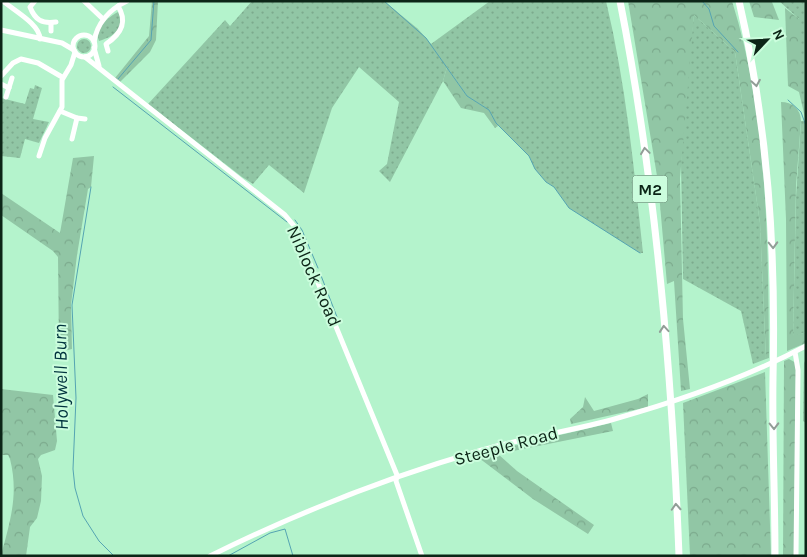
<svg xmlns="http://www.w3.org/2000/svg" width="807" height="557" font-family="Karla,sans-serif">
<defs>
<pattern id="grass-dots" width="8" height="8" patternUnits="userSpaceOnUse" patternTransform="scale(1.25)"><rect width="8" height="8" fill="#91c6a5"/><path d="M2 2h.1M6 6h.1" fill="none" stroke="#7caa8d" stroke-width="1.8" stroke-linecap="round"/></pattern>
<pattern id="forest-crowns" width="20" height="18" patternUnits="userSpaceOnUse" patternTransform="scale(1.25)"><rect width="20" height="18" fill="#91c6a5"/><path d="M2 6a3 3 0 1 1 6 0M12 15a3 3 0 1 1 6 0" fill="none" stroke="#7caa8d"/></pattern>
</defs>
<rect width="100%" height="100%" fill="#b4f3cc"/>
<g fill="url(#grass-dots)">
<path d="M252,1H384L418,29L431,44L490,1H606C626,84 634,168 643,253H640L569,208L554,187L546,182L535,169L529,156L496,123L489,110L467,96L447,67L443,81L390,182L379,171L387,164L399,102L359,67L332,108L304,193L269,165L253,184L242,177L148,104L225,20L230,26Z"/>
<path d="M779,1H806V122L799,92V19Z"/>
<path d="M118,12C127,29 112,37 99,41C94,29 108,17 118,12Z"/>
<path d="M694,15L735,52L760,223L766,359L753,364L741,311L683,279L681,164L684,100Z"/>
<circle cx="84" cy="46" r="7"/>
<path d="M35,85L42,88L33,119L49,122L39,143L25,139L20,158L1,156V98L25,104L30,88L34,89Z"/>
<path d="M801,121H804L806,126V332L793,337L796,197Z"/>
<path d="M806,359V423L803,421L804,363Z"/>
</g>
<g fill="url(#forest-crowns)">
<path d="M152,1H158L156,40L150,52L120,82L115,78L149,36Z"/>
<path d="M628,1H732C768,116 768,239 769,358L766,359L760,223L735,52L694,15L680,178L683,319L690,389L681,391L674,281L667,284L658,182Z"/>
<path d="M749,1L772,2L779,20L754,17Z"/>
<path d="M785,8L799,19V92L788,86Z"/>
<path d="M447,67L467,96L489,110L498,126L495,128L484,113L461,108L443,81Z"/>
<path d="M781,102C792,102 801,109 801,121L796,186L793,336L806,332V343L787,351L786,219Z"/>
<path d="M94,156L91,187L88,189L77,255L71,305L72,349L59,352L58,257L53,251L1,215V193L60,233L73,158Z"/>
<path d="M789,359L796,363L794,556H783L784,361Z"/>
<path d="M765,372L771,556H690L683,403Z"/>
<path d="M1,389L53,395L57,441L55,450L41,455L38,459L42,476L41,501L37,518L30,527L26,556H1C10,521 19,495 10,459L8,455H1Z"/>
<path d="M648,394V407L571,424L570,419L583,407L585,397L594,411L638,399Z"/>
<path d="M611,423L613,431L498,454L517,471L594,525L588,534L533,499L475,455Z"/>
</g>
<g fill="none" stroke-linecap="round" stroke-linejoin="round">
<g stroke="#55a4b2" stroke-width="1">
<path d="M384,1L426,38L467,96L489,110L496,123L529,156L535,169L546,182L554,187L569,208L640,253"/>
<path d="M702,1L709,9L714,26L738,52"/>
<path d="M118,79L151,40L154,1"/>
<path d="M113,87L287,222"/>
<path d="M788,100L801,112L806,126"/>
<path d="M91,187L72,305L76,398L73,469L75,488L83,516L99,541L114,556"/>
<path d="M295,220L302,230L318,268"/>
<path d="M320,273L337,317"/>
<path d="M228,556L270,533L285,529L293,556"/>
</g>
<g stroke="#fff" stroke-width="5">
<path d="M3,1C13,10 40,24 40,39"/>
<path d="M35,1L30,7C35,20 42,24 56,22"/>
<path d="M84,1L103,19"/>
<path d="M51,23V31"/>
<path d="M1,30L62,43L74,50"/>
<circle cx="84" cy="46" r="11"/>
<path d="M94,42C97,23 110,9 127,1"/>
<path d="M94,48L99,66"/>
<path d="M108,51L106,44C121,34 128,22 118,6"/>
<path d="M85,57L285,215L295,227L397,475L396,481L422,556"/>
<path d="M1,76L13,63L21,59L38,63L62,77"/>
<path d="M1,84L9,88"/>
<path d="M6,97L12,78"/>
<path d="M60,111L77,118L72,139"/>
<path d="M77,118L85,119"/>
<path d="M39,156L45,138L62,107V80L71,65L75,52"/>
<path d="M795,352L798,370L796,556"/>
<path d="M210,556C297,513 388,477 482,450C527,437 573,431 618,418C682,400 747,377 806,346"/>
</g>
<g stroke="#fff" stroke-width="7">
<path d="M620,1C656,184 672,370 679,556"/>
<path d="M739,1C768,126 776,250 773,378C772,437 775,496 775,556"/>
</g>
</g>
<defs><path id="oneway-chevron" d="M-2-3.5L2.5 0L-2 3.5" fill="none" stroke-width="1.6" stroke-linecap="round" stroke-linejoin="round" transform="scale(1.25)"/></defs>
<g stroke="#929d97">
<use href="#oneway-chevron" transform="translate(756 83) rotate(81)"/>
<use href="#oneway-chevron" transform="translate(645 151) rotate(-98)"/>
<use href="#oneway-chevron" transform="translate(773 245) rotate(88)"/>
<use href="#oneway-chevron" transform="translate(664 329) rotate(-95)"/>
<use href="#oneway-chevron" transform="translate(774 426) rotate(89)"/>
<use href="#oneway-chevron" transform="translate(676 507) rotate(-93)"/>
</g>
<g text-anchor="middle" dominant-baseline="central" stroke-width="4" stroke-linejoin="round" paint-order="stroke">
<rect fill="#cbfddd" stroke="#456652" stroke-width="1" x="632.5" y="175.5" width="35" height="27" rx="4"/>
<g font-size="16" font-weight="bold" fill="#0c2517">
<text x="650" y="189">M2</text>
</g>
<g font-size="18" fill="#0c2517" stroke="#cbfddd">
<text transform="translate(314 276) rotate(66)">Niblock Road</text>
<text transform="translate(506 446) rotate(-15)">Steeple Road</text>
</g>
<g font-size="19" font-style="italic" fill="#00323d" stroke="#cbfddd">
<text transform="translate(61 377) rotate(-91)">Holywell Burn</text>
</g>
</g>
<rect width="807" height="557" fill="none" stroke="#0c2517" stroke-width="5"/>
<g transform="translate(767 40) rotate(65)" stroke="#cbfddd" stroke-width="4" paint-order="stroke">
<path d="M0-4L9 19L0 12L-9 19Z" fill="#0c2517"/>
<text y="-8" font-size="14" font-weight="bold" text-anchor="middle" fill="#0c2517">N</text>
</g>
</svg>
